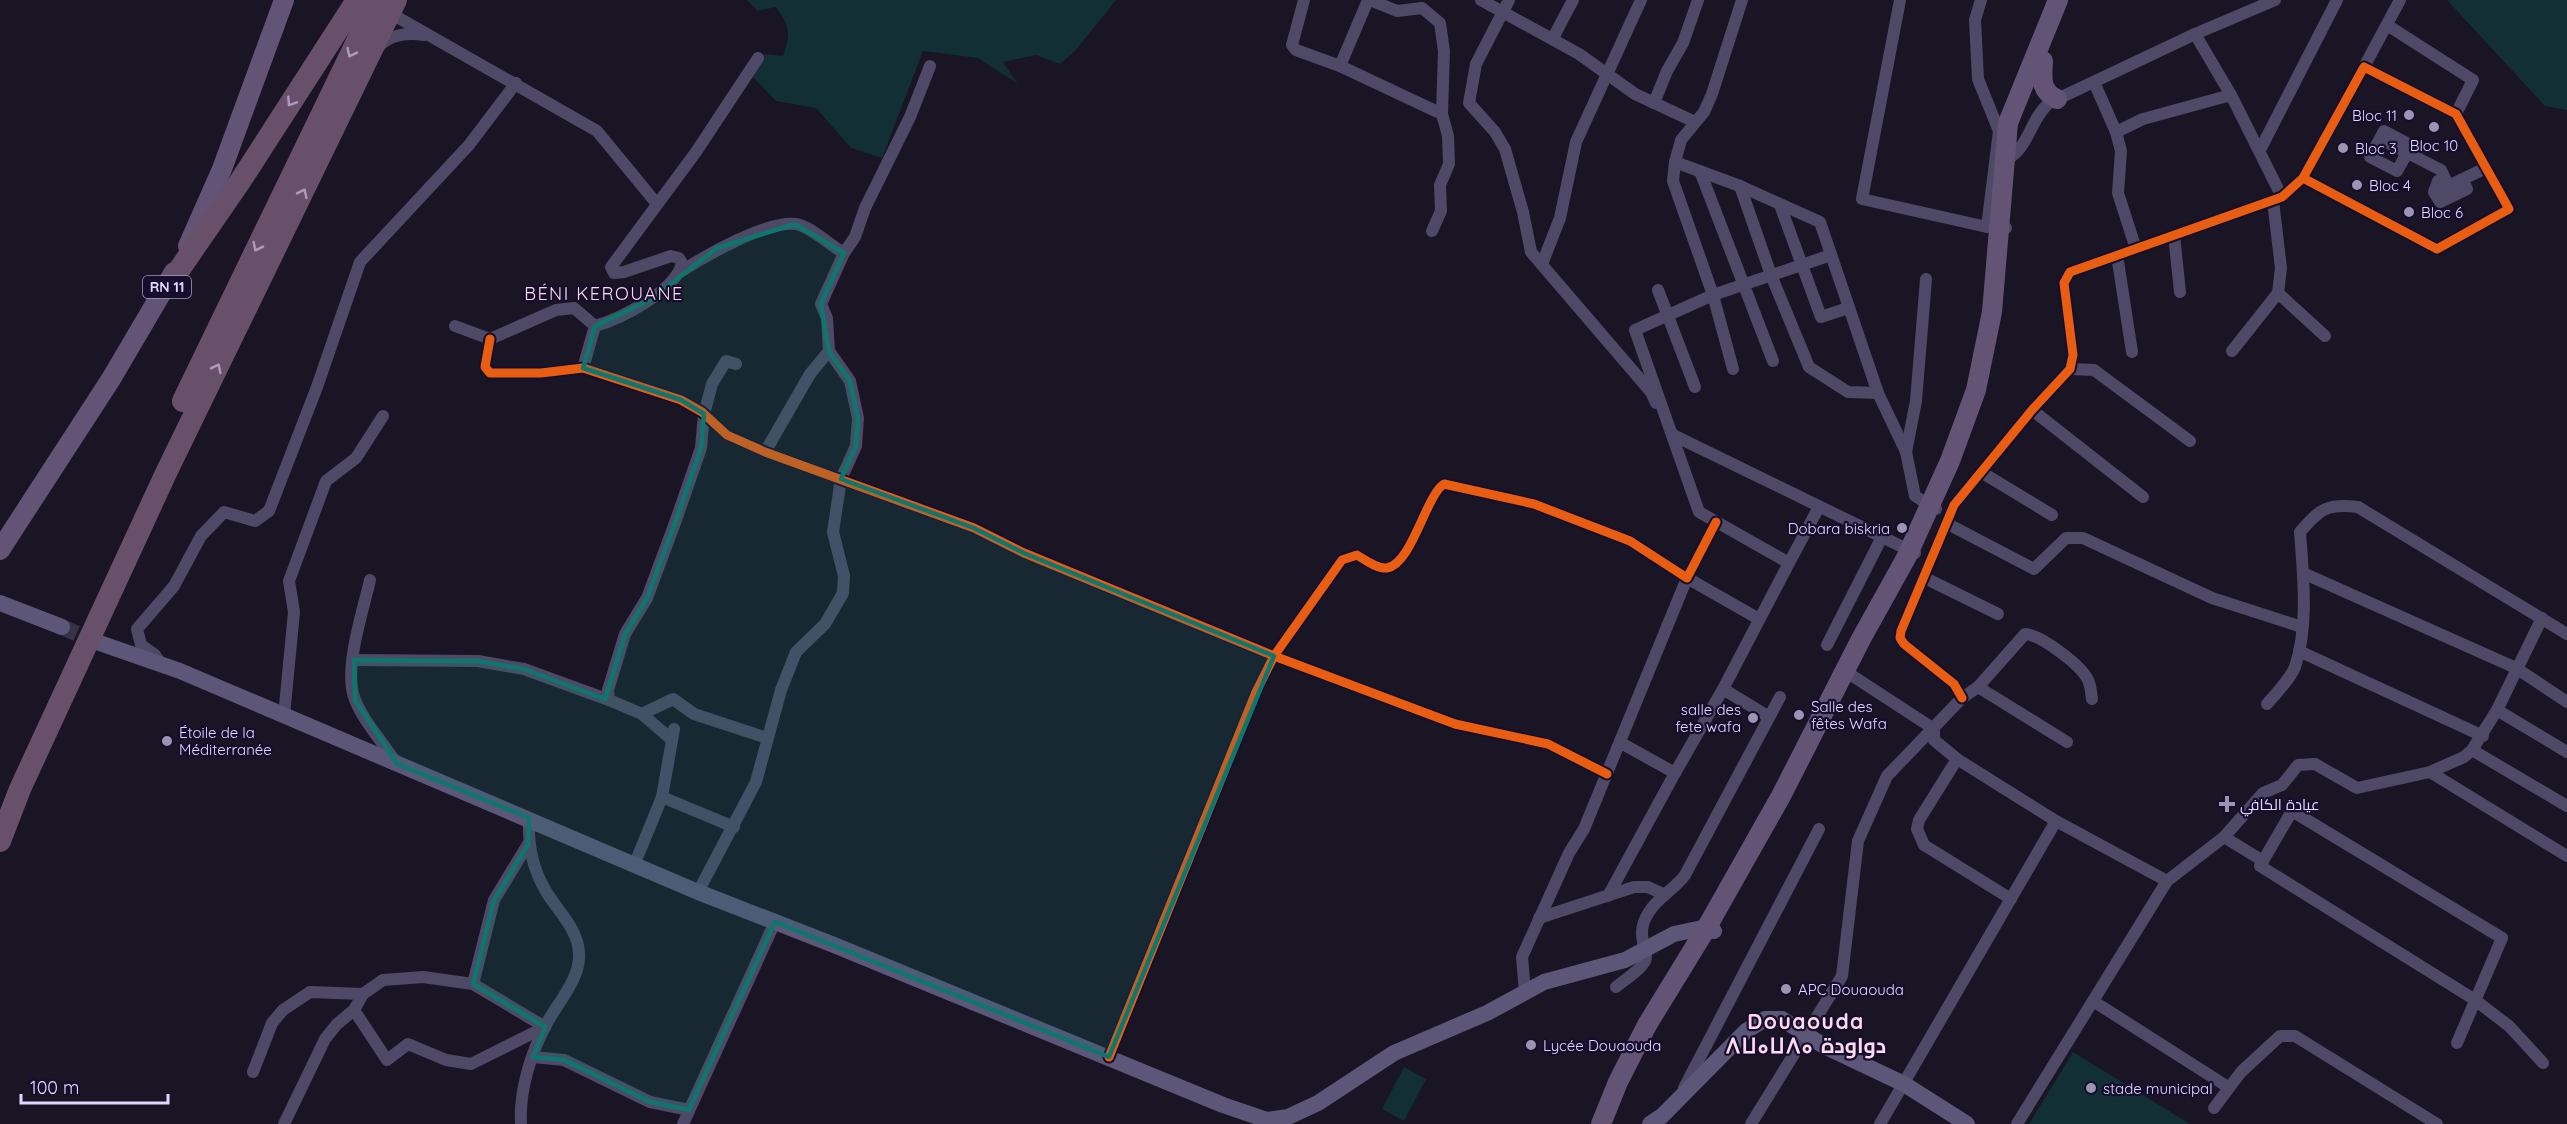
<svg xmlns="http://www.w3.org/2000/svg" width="2567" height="1124" font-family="Quicksand,Cairo,'Noto Sans Tifinagh',sans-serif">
<rect width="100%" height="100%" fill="#1a1525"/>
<g fill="#112f34">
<path d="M747,0H1116L1075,51L1060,64L1036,55L1003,62L1018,84L978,58L923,51L882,158L851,148L816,108L776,101L751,75L764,54L783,56C791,35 790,26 776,7L758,11Z"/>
<path d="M2447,0H2567V110L2545,106Z"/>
<path d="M2073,1052L2190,1124H2029Z"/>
<path d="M1404,1067L1426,1079L1404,1121L1382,1109Z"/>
</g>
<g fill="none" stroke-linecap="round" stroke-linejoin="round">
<path stroke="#383246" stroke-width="16" stroke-dasharray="16 8" stroke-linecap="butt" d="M62,627L91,640"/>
<g stroke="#4e4966" stroke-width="12">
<path d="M1304,0L1292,45L1296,50L1340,66L1442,114"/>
<path d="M1370,0L1397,11L1422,8L1440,23L1444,51L1442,114L1448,136L1449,164L1440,185L1441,211L1432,231"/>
<path d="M1481,0L1579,54L1635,94L1695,122"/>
<path d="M1509,0L1476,64L1469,103L1495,132L1505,149L1523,212L1531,252L1651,392L1656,403"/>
<path d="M1742,0L1712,94L1704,112L1681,140L1675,162L1740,186L1820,222L1878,393L1906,452L1915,496L1936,509"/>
<path d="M1900,0L1862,199L1987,227L2006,228"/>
<path d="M1981,0L1975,20L1978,79L1999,131L1987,227"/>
<path d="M390,13L597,131L657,204"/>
<path d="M2387,25L2473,80L2456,114"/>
<path d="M2195,34L2231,95"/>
<path d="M1553,38L1573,0"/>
<path d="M377,48C389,35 406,32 424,35"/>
<path d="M1340,66L1368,0"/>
<path d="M2364,67L2400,0"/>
<path d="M2094,82L2116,132"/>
<path d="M1654,103L1667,71L1683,43L1698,0"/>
<path d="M2380,139L2441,170L2448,185"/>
<path d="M2260,150L2337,0"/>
<path d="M2407,153L2397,171L2370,157L2384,131L2418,149L2414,156"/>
<path d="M2003,161C2029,151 2029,120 2049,103L2195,34L2275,0"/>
<path d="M1675,162L1673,181L1713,295L1733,369"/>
<path d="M1700,171L1773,361"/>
<path d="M2462,179L2467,189L2440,202L2434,192L2438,181L2442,189L2486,168"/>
<path d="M1740,186L1771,275L1809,367L1848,392L1878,393"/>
<path d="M2273,201L2281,268L2278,293"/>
<path d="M1780,205L1821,317L1848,308"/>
<path d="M2174,235L2180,292"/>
<path d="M2136,249L2118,193L2121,151L2116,132L2143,119L2231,95L2282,197"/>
<path d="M2117,255L2132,352"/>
<path d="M1542,264L1560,218L1576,142L1641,0"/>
<path d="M680,272C705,256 767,220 796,224C812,227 829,245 844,253"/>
<path d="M1658,290L1695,387"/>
<path d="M455,326L490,339L556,310L574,308L595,326C620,319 676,291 682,263L679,258L671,256L624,272L614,273L611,267L696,152L758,58"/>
<path d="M490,339L485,367L490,373H541L583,368L681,400L702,412L727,435L765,452L974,528L1024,553L1274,656L1455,724L1548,744L1607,774"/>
<path d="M2232,351L2278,293L2325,336"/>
<path d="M736,364L726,361L712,384L704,414L701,448L676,520L647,598L625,634L608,690L609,700L642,714L673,699L694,714L767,738"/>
<path d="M583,368L595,326"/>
<path d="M2070,369L2094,370L2190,441"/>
<path d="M2032,410L2143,497"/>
<path d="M1673,435L1915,553"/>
<path d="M765,452L810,374L829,351"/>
<path d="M1906,452L1916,401L1926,279"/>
<path d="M1981,472L2052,515"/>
<path d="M1946,523L2034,569L2066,538H2083L2212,598L2302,627"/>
<path d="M1789,563L1819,507"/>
<path d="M2303,573L2516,668L2567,702"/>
<path d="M1923,577L1998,614"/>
<path d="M370,580C363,611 344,667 354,697C362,720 383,742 396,763"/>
<path d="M1827,645L1881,539"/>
<path d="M2299,651L2483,736"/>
<path d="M354,660L478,661L524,669L609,700"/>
<path d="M161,664L155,655L141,645L137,629L174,586L201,536L224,512L255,521L269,511L317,387L360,262L469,145L516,83"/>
<path d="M1845,671L1934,729V740L1957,759L2056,821L2167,881L2017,1124"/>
<path d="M1978,687L2067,742"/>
<path d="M1962,698L1954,684L1904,644L1900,638L1901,631L1954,505L2032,410L2070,369L2073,355L2064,283L2070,272L2282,197L2303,178L2364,67L2456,114L2509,209L2437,249L2303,178"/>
<path d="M2267,704C2276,693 2290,680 2295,667C2309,626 2303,574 2300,532C2320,509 2327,503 2358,507L2567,634"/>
<path d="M2497,710L2567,752"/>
<path d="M642,714L672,740"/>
<path d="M284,716L294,612L289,581L326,481L356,458L383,416"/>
<path d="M1769,717L1723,689L1789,563L1699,512L1635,330L1713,295L1831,255"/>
<path d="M2472,750L2567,806"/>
<path d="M1957,759L1919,820L1917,829L1924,845L2011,899"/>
<path d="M2430,772L2567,856"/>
<path d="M1675,773L1723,689"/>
<path d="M662,797L734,827"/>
<path d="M2224,837L2263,861"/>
<path d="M635,863L662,797L674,729"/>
<path d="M2167,881L2224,837L2263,793L2282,785L2298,765L2315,764L2357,788L2430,772L2464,757L2472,750L2497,710L2542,618"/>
<path d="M698,892L756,782L781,690L796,652L825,624L843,593L844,576L833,532L841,479L856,446L858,418L850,381L829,351L827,318L821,304L844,253L855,237L865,208L910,117L930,66"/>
<path d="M1608,896L1675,773L1621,743"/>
<path d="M1539,918L1634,887H1648L1665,895"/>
<path d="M473,984L494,900L528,844"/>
<path d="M1616,987C1624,980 1640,971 1645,961C1650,950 1633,936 1649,912C1658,897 1675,889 1685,875L1780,697"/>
<path d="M1525,992L1522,957L1569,853L1584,829L1687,578L1759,619"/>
<path d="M2093,1001L2228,1087"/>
<path d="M354,1010L387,1060L408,1044L446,1060L471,1064L545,1027"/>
<path d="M2457,1043L2502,938L2292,811L2260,866L2472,998L2475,1000L2509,1026L2543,1063"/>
<path d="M533,1057L564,1060L650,1102L689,1110"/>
<path d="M1109,1057L1256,692L1274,656L1342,560L1357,555C1365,560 1377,569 1387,568C1412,564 1426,495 1444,484L1534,504L1630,541L1687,578L1716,522"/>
<path d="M253,1072L272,1023L283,1010L310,992L363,994"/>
<path d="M1684,1088L1819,829"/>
<path d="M2214,1108L2241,1072L2280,1036H2295L2437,1124"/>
<path d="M284,1124L325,1039L337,1024L354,1010L363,994L383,980L423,977L473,984L545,1027"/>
<path d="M521,1124C519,1091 531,1052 547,1023C558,1002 581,978 579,953C578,929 558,911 547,893C532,868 528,846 529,818"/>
<path d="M683,1124L775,922"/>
<path d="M1751,1124L1842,976L1858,841L1887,776L1962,698L1978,687L2025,634C2041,635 2081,665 2088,680C2091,686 2091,693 2092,699"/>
<path d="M1880,1124L2056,821"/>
</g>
<g stroke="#5c5678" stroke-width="16">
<path d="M0,603L62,627"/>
<path d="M91,640L180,671L698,892L834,945L1223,1105L1267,1120L1288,1117L1318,1103L1394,1053L1487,1013L1544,982L1625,960L1674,934L1707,927L1714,931"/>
<path d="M1650,1124L1662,1116L1746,1031L1765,1019H1782L1824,1046L1904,1084L1967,1124"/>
</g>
<g stroke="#635476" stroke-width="20">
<path d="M2043,61C2042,79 2040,91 2057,99"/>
<path d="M188,246L222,169L284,0"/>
<path d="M0,550L111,379L174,272"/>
<path d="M1601,1124L1618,1082L1647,1025L1707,927L1781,796L1861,639L1906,558L1950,461L1976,390L1992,312L2008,123L2058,0"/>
</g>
<g stroke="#68506b" stroke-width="22">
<path d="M168,286L241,180L357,0"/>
<path d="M183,401L377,0"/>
<path d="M0,841L20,789L166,473L396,0"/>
</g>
<g stroke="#160e2c" stroke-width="13">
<g id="cycleway">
<path d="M490,339L485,367L490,373H541L583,368L681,400L702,412L727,435L765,452L974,528L1024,553L1274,656L1455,724L1548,744L1607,774"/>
<path d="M1962,698L1954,684L1904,644L1900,638L1901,631L1954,505L2032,410L2070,369L2073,355L2064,283L2070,272L2282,197L2303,178L2364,67L2456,114L2509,209L2437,249L2303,178"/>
<path d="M1109,1057L1256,692L1274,656L1342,560L1357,555C1365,560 1377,569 1387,568C1412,564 1426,495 1444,484L1534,504L1630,541L1687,578L1716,522"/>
</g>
</g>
<use href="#cycleway" stroke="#e95d12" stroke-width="9"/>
</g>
<defs><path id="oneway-chevron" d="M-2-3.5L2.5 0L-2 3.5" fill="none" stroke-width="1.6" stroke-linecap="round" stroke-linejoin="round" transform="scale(1.5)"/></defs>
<g stroke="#ab9bbc">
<use href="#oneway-chevron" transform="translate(351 53) rotate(116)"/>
<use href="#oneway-chevron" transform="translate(291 102) rotate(123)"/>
<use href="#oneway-chevron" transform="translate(303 193) rotate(-64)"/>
<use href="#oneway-chevron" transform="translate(257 247) rotate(116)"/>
<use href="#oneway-chevron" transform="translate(217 368) rotate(-64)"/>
</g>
<path fill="#0f766e" fill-opacity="0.2" stroke="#0f766e" stroke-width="4.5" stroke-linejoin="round" d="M795,224L844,253L821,304L829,351L850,381L858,418L856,446L841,479L974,528L1024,553L1274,656L1109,1057L775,922L689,1110L650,1102L564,1060L533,1057L545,1027L473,984L494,900L528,844L529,818L397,764L355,700L354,660L478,661L524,669L605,699L625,634L647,598L676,520L701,448L704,414L681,400L583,368L595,326L651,299L717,248Z"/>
<g fill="#9b94b3" stroke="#160e2c" stroke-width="2">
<circle cx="2409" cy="115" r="6"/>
<circle cx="2434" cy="127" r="6"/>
<circle cx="2343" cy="148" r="6"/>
<circle cx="2357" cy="185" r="6"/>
<circle cx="2409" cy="212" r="6"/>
<circle cx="1902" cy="528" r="6"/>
<circle cx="1799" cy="715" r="6"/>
<circle cx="1753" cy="718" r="6"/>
<circle cx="167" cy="741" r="6"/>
<path d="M2224 795h6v6h6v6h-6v6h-6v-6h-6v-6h6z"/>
<circle cx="1786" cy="989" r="6"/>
<circle cx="1531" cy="1045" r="6"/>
<circle cx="2091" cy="1088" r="6"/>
</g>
<g text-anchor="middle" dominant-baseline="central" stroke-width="4.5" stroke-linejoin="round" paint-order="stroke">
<rect fill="#160e2c" stroke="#a49bc0" stroke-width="1.5" x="143" y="276" width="48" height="22" rx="4.5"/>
<g font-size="14" font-weight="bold" fill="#e1d8ff">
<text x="167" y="287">RN 11</text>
</g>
<g font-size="15" fill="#e1d8ff" stroke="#160e2c" text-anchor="start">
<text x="2397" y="115" text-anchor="end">Bloc 11</text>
<text x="2434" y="145" text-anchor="middle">Bloc 10</text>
<text x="2355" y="148">Bloc 3</text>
<text x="2369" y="185">Bloc 4</text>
<text x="2421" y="212">Bloc 6</text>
<text x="1890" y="528" text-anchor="end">Dobara biskria</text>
<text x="1811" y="706">Salle des<tspan x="1811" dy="17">fêtes Wafa</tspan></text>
<text x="1741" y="709" text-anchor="end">salle des<tspan x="1741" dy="17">fete wafa</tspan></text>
<text x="179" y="732">Étoile de la<tspan x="179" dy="17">Méditerranée</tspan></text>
<text x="2240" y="804">عيادة الكافي</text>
<text x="1798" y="989">APC Douaouda</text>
<text x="1543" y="1045">Lycée Douaouda</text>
<text x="2103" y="1088">stade municipal</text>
</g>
<g font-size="18" letter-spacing="1.5" fill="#ffdaee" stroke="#160e2c">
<text x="604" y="293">BÉNI KEROUANE</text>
</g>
<g font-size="21" font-weight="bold" letter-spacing="1.5" fill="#ffdaee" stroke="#160e2c">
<text x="1806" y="1021">Douaouda<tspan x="1806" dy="24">ⴷⵡⴰⵡⴷⴰ دواودة</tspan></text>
</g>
</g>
<path d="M21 1094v9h147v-9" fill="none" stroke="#e1d8ff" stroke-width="3"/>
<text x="30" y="1094" font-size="18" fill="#e1d8ff" stroke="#160e2c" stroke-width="4.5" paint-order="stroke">100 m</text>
</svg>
